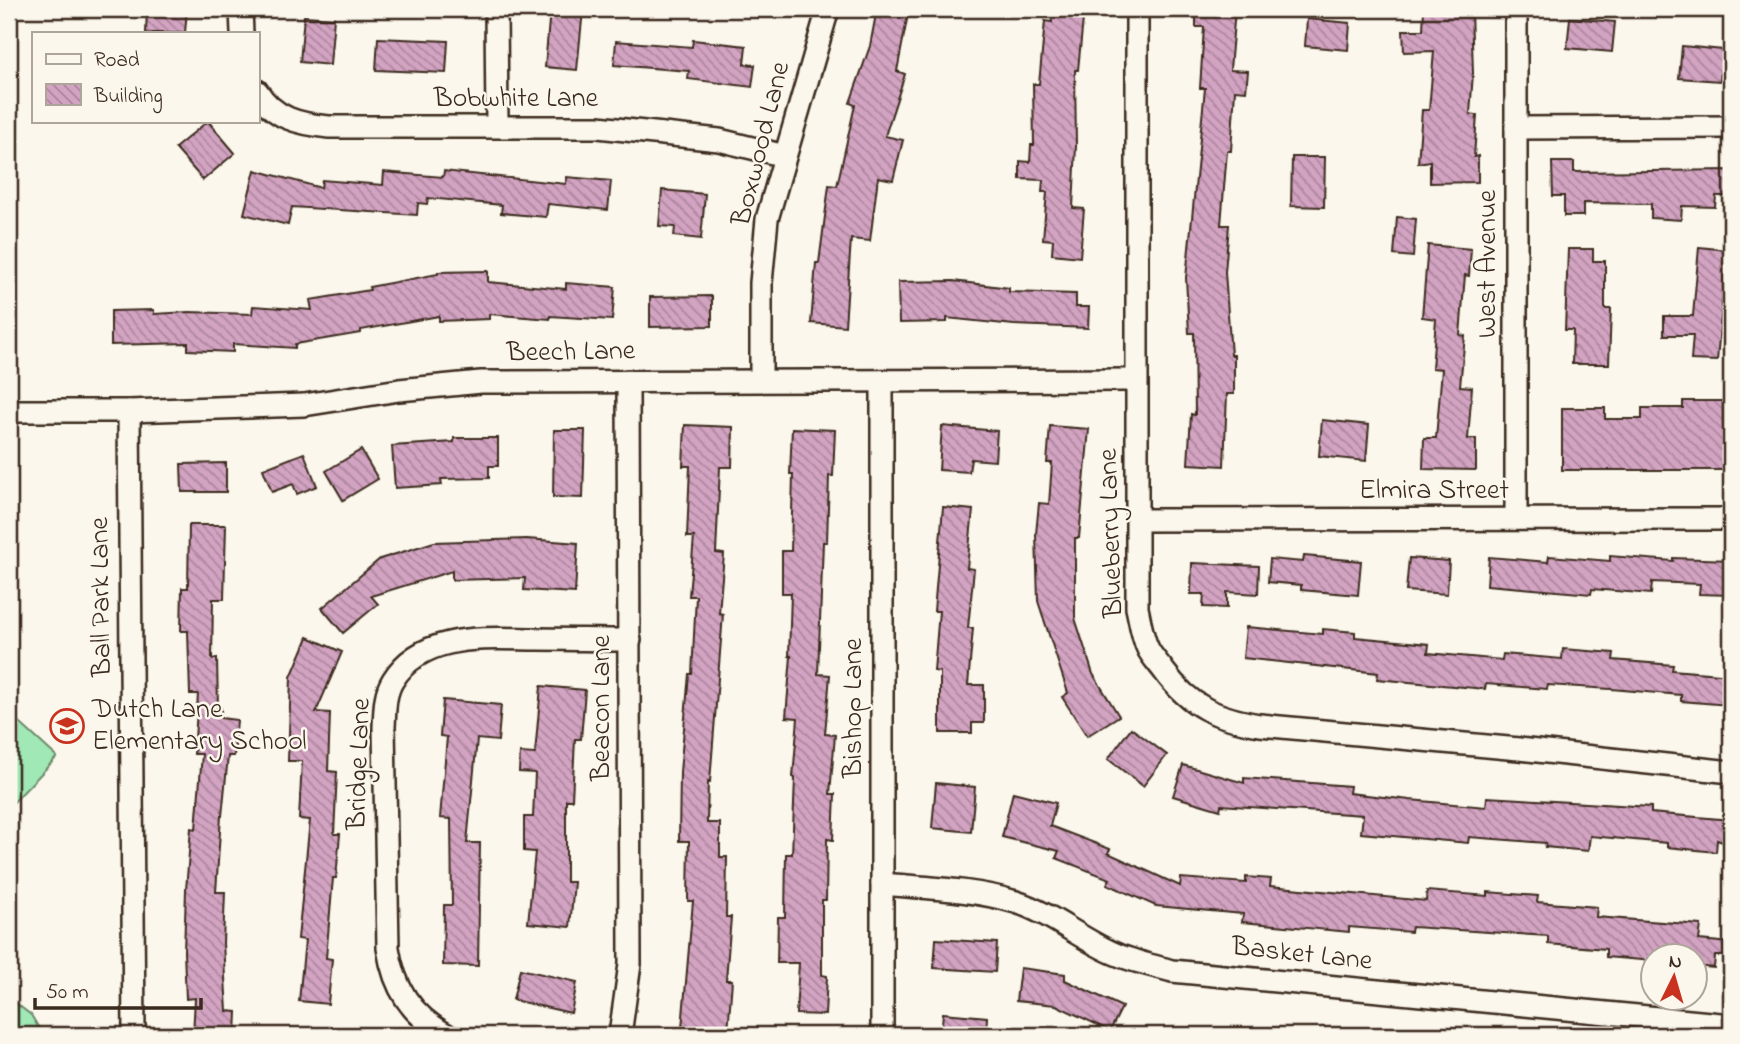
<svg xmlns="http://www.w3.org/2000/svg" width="1740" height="1044" font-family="'Indie Flower',sans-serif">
<defs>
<pattern id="building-back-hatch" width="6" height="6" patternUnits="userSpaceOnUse" patternTransform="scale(1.75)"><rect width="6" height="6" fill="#d3a3c2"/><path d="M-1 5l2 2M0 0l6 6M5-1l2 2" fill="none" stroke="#ac859d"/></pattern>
</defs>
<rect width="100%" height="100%" fill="#fbf7ec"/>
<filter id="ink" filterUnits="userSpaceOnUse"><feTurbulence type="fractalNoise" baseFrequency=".0143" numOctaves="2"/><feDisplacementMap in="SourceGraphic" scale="14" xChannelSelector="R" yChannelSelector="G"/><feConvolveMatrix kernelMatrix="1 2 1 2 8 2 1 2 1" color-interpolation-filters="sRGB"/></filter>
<g filter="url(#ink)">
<g fill="#a0e8b6" stroke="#6e896a" stroke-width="2">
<path d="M9,713L57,757L9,807Z"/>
<path d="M9,998L31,1015L43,1035H9Z"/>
</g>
<g fill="url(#building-back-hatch)" stroke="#3b2a1e" stroke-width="2">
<path d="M147,9H187L185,33H146Z"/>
<path d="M550,9L583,10L577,70L545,67Z"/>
<path d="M877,9H909L897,71L905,74L885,136L903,140L893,180L878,177L870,241L851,239L845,326L811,323L816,263H819L829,185L837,186L855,105L850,103L870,46Z"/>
<path d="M1051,9H1084L1078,70H1075L1076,146L1073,208L1084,209L1080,257L1052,254L1053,240L1043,239L1047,192H1042L1043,180L1020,179V161L1030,162L1031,145H1034L1033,84H1039L1045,21L1052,22Z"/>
<path d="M1196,9H1235L1230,70L1248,71L1246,91L1235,90L1231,151H1227L1221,225H1229L1225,272L1231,355H1234V394H1227L1224,466L1188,464L1191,414L1195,415L1194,333H1189L1186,278L1205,88H1200L1204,27H1196Z"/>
<path d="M1424,9H1471L1473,73L1470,114L1477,115L1474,157L1478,156V182L1430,183V161L1418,163L1422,110H1429L1434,51L1404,52L1403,30H1423Z"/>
<path d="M304,16L334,18L330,65L300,62Z"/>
<path d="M1570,18L1615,22L1612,52L1567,48Z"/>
<path d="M1307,19L1350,23L1348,50L1305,46Z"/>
<path d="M378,38L448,41L446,73L376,70Z"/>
<path d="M693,40L746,46L744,64L755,65L752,87L688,79L689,71L614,65L616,41L692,47Z"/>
<path d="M1682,46L1723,50L1720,81L1679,78Z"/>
<path d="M208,121L235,153L203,180L175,148Z"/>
<path d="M1292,157H1325L1324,207L1291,206Z"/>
<path d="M1552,162H1574V172L1731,170V196H1716L1715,207L1682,206L1681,220L1651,218V204L1583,203V216H1564V196H1553Z"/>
<path d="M255,170L321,188L322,180L383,185L384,172L443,177L444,171L566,184L567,177L611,181L608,210L548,204L546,217L501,213L502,205L428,198L427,204L418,203L417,215L292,207L288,225L244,214Z"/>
<path d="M662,190L705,194L701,239L674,236L675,227L659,226Z"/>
<path d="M1397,217L1416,219L1413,257L1394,255Z"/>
<path d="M1428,245L1471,249L1469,276L1465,275L1460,335L1465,336L1460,386L1472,387L1468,439H1476V470L1423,469L1424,438H1436L1442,369L1432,368L1436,319L1422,317Z"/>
<path d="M1699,247L1727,250L1717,361L1691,360L1693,335H1664V316H1693Z"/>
<path d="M1568,249H1593V261H1605V309H1611L1609,364H1572L1573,330H1565Z"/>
<path d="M488,271V282L566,289V283L615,287L612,320L550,316V319L489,314V319L439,321V316L361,330V333L295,344V348L233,344V352L188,350V343L111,345V311L154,310V314L189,312L252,314L253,306L312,310L310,300L370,290L369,287L438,274V272Z"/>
<path d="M953,281L1009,288V292L1076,294V307H1089L1088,328L1014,325L947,318V322L899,323L898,282Z"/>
<path d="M712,296V326L650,327V297Z"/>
<path d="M1683,401H1723L1724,470H1562V408H1605V419H1642V408H1683Z"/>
<path d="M1322,420L1369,425L1366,461L1319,456Z"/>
<path d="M685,425L733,427L732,467H720L716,553L724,554L719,613L723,614L710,782L708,781L707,823H720V857H727L726,917H731L726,980H732L728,1032L682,1028L693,901H688L689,841H679L680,772L689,674H692L696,596H689L694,537H687L690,466H683Z"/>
<path d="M942,426L997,431L995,461L971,459L969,472L939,470Z"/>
<path d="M1050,426L1089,429L1079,538H1075V618L1093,674L1119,716L1087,736L1062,697L1068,693L1038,601L1036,534L1039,503L1049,504L1052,463H1047Z"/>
<path d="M792,428L835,430L833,476H829L827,542H823L818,674L830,675L825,734L835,735L830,794H835L833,840L827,839L826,900H822V975L827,976L825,1015L796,1014L799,963H777L778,917H785L786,854H792L795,778L793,777L798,718L786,717L791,656H789L791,593H782V551H791L793,474H790Z"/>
<path d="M554,430H585L583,498L553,497Z"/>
<path d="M454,438H498V466H489V478L441,479L442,485L395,488L392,446L454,442Z"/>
<path d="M361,450L378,479L343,500L326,471Z"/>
<path d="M304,453L317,486L297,494L293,484L272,492L263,469Z"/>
<path d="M226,463V492H182L181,464Z"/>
<path d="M943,507L973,510L967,568L974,569L968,628H973L968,685H984V723H972V733H940V672L934,671L939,611H934Z"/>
<path d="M189,525H226L224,599H213L212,659L217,658L218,708H221V718L237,720L234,756H228L222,816H221L216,892H225L223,943L227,1011L237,1012L236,1035H193L195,998L186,999L184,952L186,890L191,828L196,829L202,754H194L198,694H190L188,631H181L182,588H188Z"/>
<path d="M527,539L578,543L575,593L524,590L525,578L452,580V571L371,596L378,604L343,633L322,608L380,559L434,542Z"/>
<path d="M1304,556L1361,561L1358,595L1301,590V585L1268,582L1270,559L1303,562Z"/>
<path d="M1549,556L1610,561V556L1673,561V558L1731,560V595L1699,594L1700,584L1652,582L1651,594L1592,589L1591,594L1487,585L1489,557L1548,562Z"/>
<path d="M1409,558L1449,561L1447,594L1406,591Z"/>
<path d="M1192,563L1259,566L1258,594L1227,592V608L1203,607L1204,594H1191Z"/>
<path d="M1246,627L1323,634V629L1355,632V637L1429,644L1428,653L1502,660L1503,654L1562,659L1563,649L1614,653L1613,660L1673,665L1672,670L1731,675L1729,705L1681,701V695L1611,689L1548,685L1547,689L1486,684L1485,689L1377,679L1378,673L1243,658Z"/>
<path d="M308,637L342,652L316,712L330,713L328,771L337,772L334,834H340L336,878H333L326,958L332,959L328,1004L299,1001L305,940L298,939L310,820L299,819L302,761H288L291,677Z"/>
<path d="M541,686L585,690L581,739H575L572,800H566V882H574L570,927L528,923L535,852L524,851V817H533L535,773L519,772L520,753L535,754Z"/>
<path d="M443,700L501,705L498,741L477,739L467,843H480L478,966L443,965L444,905H452L451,819L440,818L447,737L440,736Z"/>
<path d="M1131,728L1167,755L1143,786L1108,759Z"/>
<path d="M1183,765L1244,783V778L1350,786L1349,793L1410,800L1486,807L1487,797L1651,807V813L1731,820V845L1717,840L1716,852L1667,847V843L1590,836L1588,851L1545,847L1546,843L1469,837L1468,843L1361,833L1363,815L1221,805L1220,810L1173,796Z"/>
<path d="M936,783L975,787L971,832L932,828Z"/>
<path d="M1013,792L1056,803L1050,826L1110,849L1108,853L1180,886L1181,878L1246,883V877L1271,879L1270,886L1426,901L1427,891L1488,896V892L1538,896L1537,902L1597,907L1596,917L1701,925L1699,940L1731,943V956H1715L1714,968L1695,966V956H1653V961L1606,957V949L1548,944V936L1412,927L1411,932L1349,927V932L1242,922L1243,914L1156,906L1107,884L1110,879L1056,858L1059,851L1002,837Z"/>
<path d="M936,939L997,943L995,972L934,968Z"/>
<path d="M1020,968L1065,974V980L1122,1007L1110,1031L1056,1005L1016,1001Z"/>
<path d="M520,969L577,982L571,1013L513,1000Z"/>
<path d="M943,1013L987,1017L986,1035H941Z"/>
</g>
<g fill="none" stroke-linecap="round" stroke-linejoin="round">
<g stroke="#3b2a1e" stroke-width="26">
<g id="minor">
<path d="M241,9L242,33"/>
<path d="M496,9L497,126"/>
<path d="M1137,9V608C1140,621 1142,637 1148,649C1152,657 1159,664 1164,671C1190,707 1217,718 1260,725L1519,749L1731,772"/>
<path d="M1516,9V519"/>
<path d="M257,91C274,119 300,124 329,127H598L719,140L785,156"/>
<path d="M1516,128L1731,127"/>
<path d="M761,380V283L767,219L828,9"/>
<path d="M882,381V1035"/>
<path d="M9,411H129L304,405L399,390L481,382L1136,380"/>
<path d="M129,411L134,1035"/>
<path d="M1137,520L1731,519"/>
<path d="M882,884C926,888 973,889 1016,902C1050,913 1078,937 1111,952C1130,961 1151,965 1172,971L1731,1025"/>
<path d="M447,1035C411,1015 394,988 388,948L384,727C385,711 384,694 393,680C423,631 489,639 537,639C568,639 599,640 630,640"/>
<path d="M620,1035L630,964L628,381"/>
</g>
</g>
<use href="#minor" stroke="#fbf7ec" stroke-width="21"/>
</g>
</g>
<defs>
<g id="school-ring" transform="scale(1.75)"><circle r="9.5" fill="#fbf7ec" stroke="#c8321e" stroke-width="1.5"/><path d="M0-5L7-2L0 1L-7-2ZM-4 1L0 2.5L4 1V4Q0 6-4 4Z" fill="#c8321e"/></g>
</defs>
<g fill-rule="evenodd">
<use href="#school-ring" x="67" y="726"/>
</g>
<g text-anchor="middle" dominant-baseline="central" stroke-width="5" stroke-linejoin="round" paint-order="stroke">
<g font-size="28" fill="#3b2a1e" stroke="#fbf7ec">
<text x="516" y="99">Bobwhite Lane</text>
<text transform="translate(762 144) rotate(-76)">Boxwood Lane</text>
<text transform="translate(1488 264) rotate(-90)">West Avenue</text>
<text transform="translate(571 353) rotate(-1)">Beech Lane</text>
<text x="1434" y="491">Elmira Street</text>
<text transform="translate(1112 533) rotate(-92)">Blueberry Lane</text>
<text transform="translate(102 597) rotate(-91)">Ball Park Lane</text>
<text transform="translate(602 708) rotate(-90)">Beacon Lane</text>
<text transform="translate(854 708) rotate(-90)">Bishop Lane</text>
<text transform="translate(360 764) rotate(-88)">Bridge Lane</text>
<text transform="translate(1302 955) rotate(6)">Basket Lane</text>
</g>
<g font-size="28" fill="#3b2a1e" stroke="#fbf7ec" text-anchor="start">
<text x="92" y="710">Dutch Lane<tspan x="92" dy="32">Elementary School</tspan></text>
</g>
</g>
<rect width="1740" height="1044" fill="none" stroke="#fbf7ec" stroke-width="35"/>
<rect x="18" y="18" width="1705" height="1009" fill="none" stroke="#3b2a1e" stroke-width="2.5" filter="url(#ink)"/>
<rect x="32" y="32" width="228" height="91" fill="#fbf7ec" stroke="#aea59a" stroke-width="2"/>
<rect x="46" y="54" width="35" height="10" fill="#fbf7ec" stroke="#aea59a" stroke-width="2"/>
<text x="94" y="66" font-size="21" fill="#3b2a1e">Road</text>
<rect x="46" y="84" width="35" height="21" fill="url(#building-back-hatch)" stroke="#aea59a" stroke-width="2"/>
<text x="94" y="102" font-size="21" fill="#3b2a1e">Building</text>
<g transform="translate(1674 977) rotate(5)"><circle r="33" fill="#fbf7ec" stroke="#aea59a" stroke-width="2"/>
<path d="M0-5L12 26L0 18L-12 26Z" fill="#c8321e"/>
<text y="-10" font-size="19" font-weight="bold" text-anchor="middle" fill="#3b2a1e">N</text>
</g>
<path d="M35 998v10h166v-10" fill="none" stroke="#3b2a1e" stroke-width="3.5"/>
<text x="46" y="998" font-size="21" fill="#3b2a1e" stroke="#fbf7ec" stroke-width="5" paint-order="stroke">50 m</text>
</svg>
